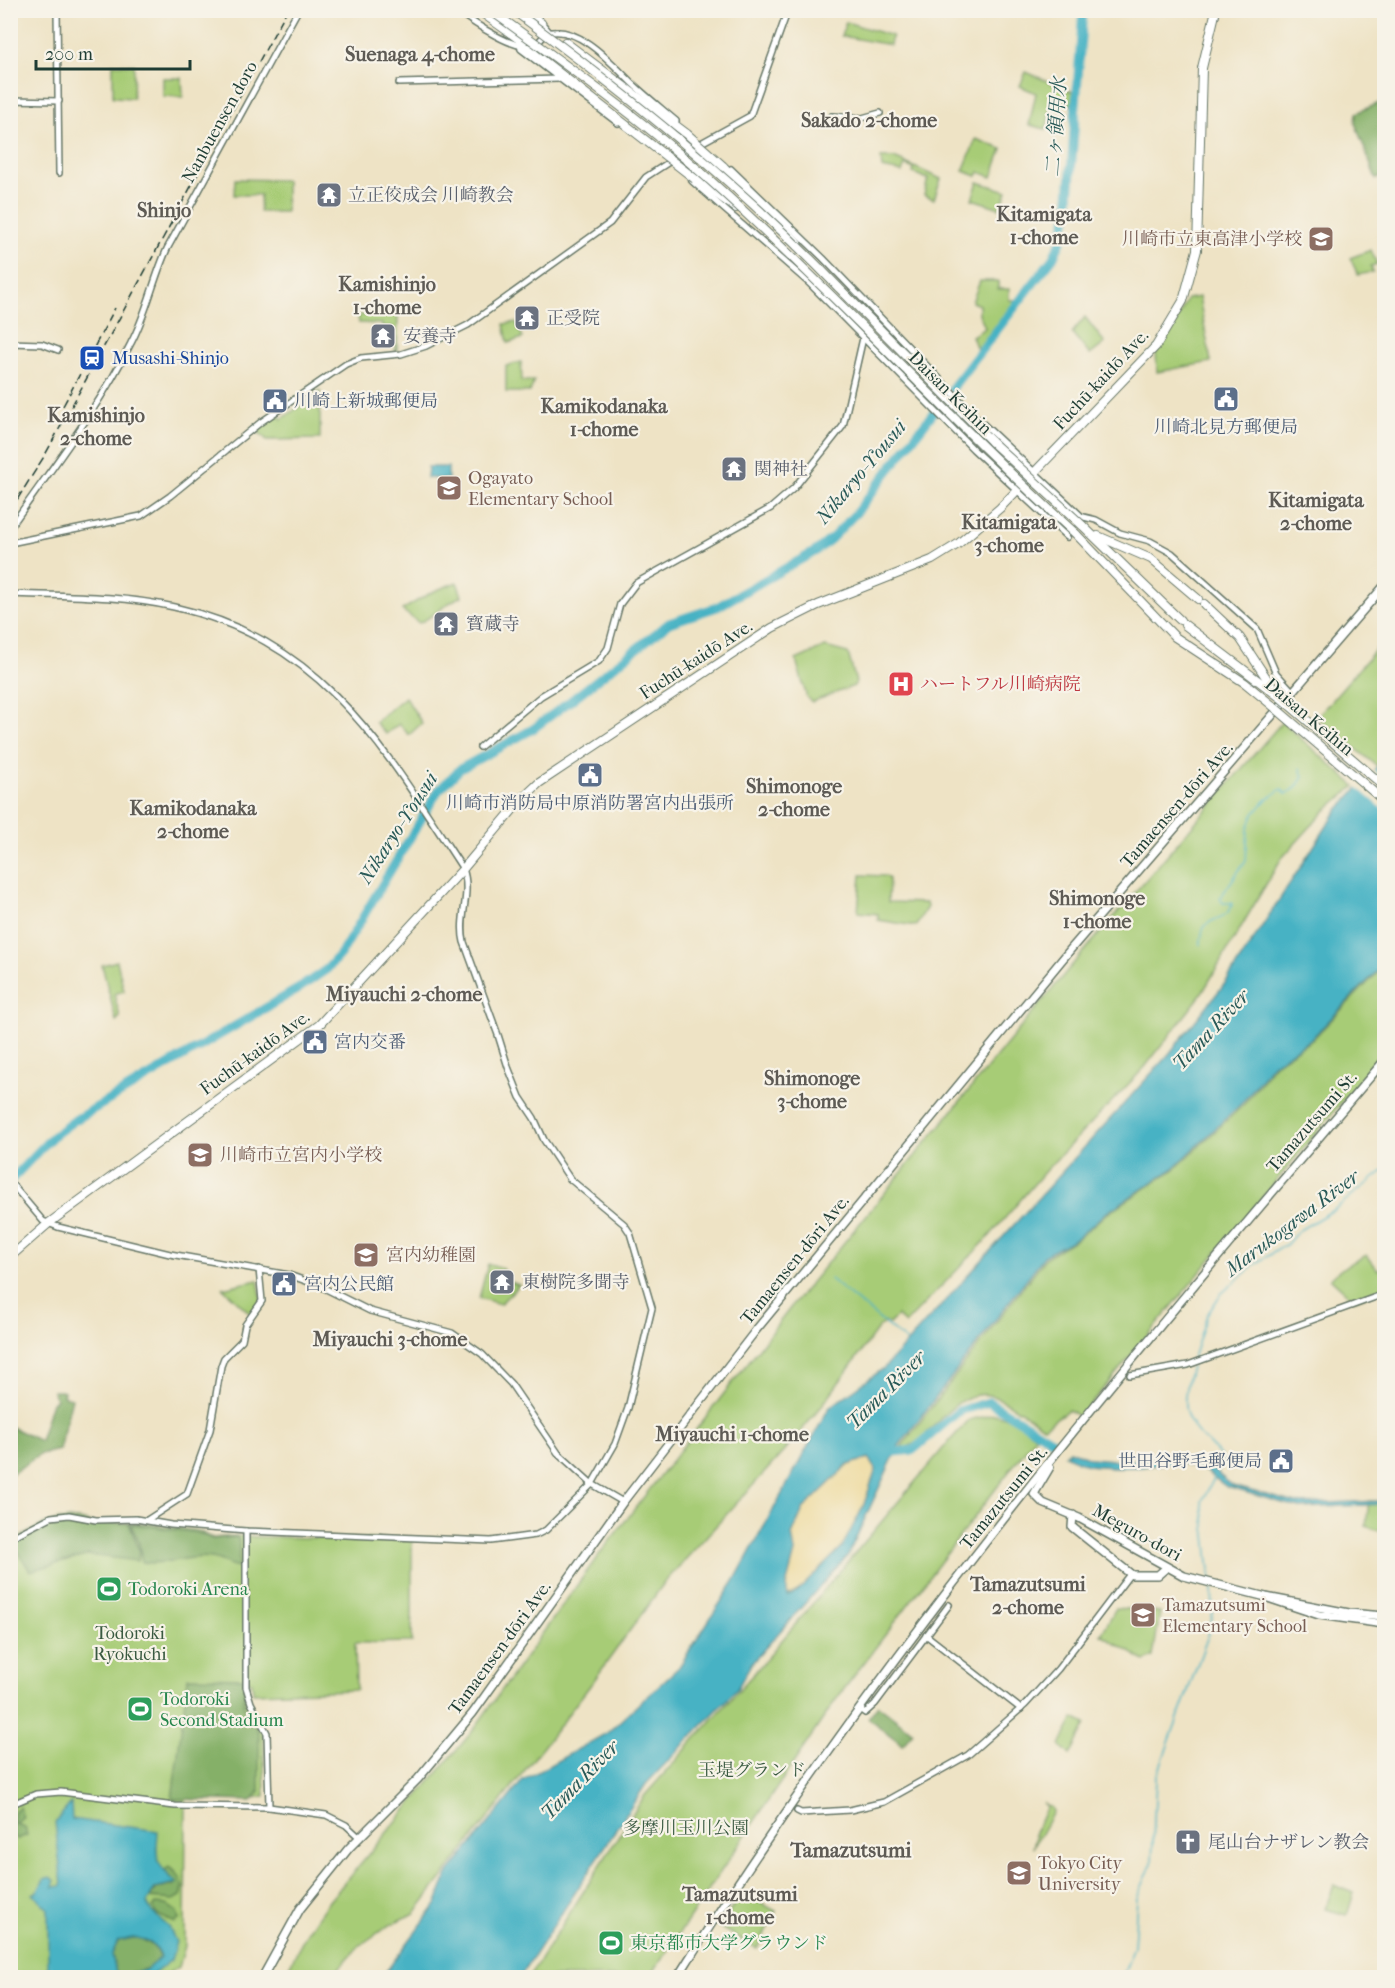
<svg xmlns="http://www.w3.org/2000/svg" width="1395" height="1988" font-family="'IM FELL French Canon','Noto Serif JP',serif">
<rect width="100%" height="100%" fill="#f7f3e8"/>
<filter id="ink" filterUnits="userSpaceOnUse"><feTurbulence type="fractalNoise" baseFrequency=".0167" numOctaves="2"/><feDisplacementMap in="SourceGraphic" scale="12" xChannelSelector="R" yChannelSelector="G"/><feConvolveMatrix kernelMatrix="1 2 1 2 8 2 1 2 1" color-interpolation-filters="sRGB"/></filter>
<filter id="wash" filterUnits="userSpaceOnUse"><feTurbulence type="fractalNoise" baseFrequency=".008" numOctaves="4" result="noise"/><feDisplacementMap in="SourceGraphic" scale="24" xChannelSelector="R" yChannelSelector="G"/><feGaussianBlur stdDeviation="1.35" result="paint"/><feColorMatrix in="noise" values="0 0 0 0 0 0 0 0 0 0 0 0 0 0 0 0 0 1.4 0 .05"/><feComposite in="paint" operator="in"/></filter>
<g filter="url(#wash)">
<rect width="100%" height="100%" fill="#eee3c5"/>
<g fill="#a7cc76" stroke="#638455" stroke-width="1.5">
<path d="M846,22L892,36L890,45L841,36Z"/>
<path d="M113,64L134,65L133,98L113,97Z"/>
<path d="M1026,72L1073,92L1072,105L1053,100L1046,129L1029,125L1036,93L1020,86Z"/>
<path d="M163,78H182L183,97L163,96Z"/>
<path d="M976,139L1002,149L992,177L979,172L977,176L963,171Z"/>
<path d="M881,158H894L941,179L934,199L924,195L928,179L913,173L914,169L905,165L902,172L882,168Z"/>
<path d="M235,179L286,180V212H260V195H234Z"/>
<path d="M978,182L1007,191L1000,208L972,199Z"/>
<path d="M1371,250L1377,264L1371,266L1373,272L1358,275L1350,258Z"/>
<path d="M980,281H998V289H1009V300H1016L977,350L972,336L985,328L979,314V305L972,302Z"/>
<path d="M1199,297L1211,362L1157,372L1156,352L1173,328L1187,299Z"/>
<path d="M398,314L397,351H395L393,327H382V324L359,323L358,315Z"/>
<path d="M1085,317L1105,343L1090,355L1072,333Z"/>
<path d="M516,322L523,338L508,343L504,324Z"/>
<path d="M521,362L522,381H534L530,392H506V366Z"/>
<path d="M320,391V439L267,440L255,429L277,413L282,419Z"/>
<path d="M457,582L462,596C445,603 436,615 419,623L402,610L432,592Z"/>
<path d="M1384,640V758L1377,766L1317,717Z"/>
<path d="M825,647L848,653L856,682L854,686L812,702L807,698L796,660Z"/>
<path d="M405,697L422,723L409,735L399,724L386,734L375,722Z"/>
<path d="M1282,722L1355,786L1324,812L1281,859L1201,995L1145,1067L1046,1170L988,1238L905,1324L897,1316L889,1324L886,1322L880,1326L821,1407L786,1449L664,1583L592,1683L415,1913L388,1926L359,1946L331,1977L283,1978L308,1931L329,1901L471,1733L598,1556L791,1307L1067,971Z"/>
<path d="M861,875L886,876L889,879L888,902L926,903L927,907L916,926L878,920V914L858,912Z"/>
<path d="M117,961L124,991L114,994L120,1017L116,1021L102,965Z"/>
<path d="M1384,966V1051L1080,1417L1068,1410L1044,1427C1030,1418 1007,1400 992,1396C951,1384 926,1452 901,1447L1046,1257L1077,1239L1105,1215L1175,1169L1243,1105L1275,1064L1312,1040Z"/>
<path d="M1367,1255L1378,1270L1384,1267V1289L1354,1300L1330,1278L1347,1265Z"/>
<path d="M488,1264L503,1269L502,1279L519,1285L500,1304L479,1298Z"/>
<path d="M258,1280L262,1301L252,1315L223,1288Z"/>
<path d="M994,1414L1015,1420L1036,1436L835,1701L650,1977H529L645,1795L756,1671L946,1445L969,1420Z"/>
<path d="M1369,1501H1384V1533L1366,1526Z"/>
<path d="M69,1519L95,1524L143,1523L199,1531L213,1538L231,1536L412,1540V1642L355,1643L356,1690L253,1693L252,1682L243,1681L248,1705L263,1730L265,1796L244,1800L186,1798L185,1946L179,1967L162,1977H11V1542L42,1525Z"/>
<path d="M1116,1608L1160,1612L1153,1657L1145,1661L1101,1635Z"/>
<path d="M1074,1718L1086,1724L1070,1755L1060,1745Z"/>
<path d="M1043,1803L1052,1808L1053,1812L1033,1848L1036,1836L1034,1835L1047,1806Z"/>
<path d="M1334,1885L1354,1893L1347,1915L1325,1909Z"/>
<path d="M742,1893L776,1911L757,1949L719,1927Z"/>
</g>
<g fill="#85b067" stroke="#52764e" stroke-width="1.5">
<path d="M1384,101V176L1376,179L1355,123L1356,113Z"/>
<path d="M53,1391H64L63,1396L72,1398L59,1450L41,1454L11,1474V1427L40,1441L52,1402L56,1400Z"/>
<path d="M57,1520H80L95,1524L129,1523L139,1550L138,1561L89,1555L30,1571L13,1543L41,1530L40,1527Z"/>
<path d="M134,1524L198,1533L212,1539L236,1537L239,1540V1567C229,1566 222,1560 212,1558C189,1554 168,1566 142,1562L139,1543L131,1525Z"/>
<path d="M188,1677L244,1678V1707L259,1732V1792L252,1801L172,1799Z"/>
<path d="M878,1705L913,1732L903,1745L868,1718Z"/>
<path d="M20,1807L23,1818L15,1824L25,1827L27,1835L17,1839L11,1833L15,1810Z"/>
<path d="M169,1867C179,1873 186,1883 181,1896L174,1900L149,1898L158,1887L173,1886L176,1883L162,1872Z"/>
<path d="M156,1904L167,1905L177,1912L179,1920L175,1923L156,1914L153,1908Z"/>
<path d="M138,1937L154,1946L161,1957L149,1968L119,1977L116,1974L112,1954L118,1941Z"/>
</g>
<path fill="#eeda9e" stroke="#868c69" stroke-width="1.5" d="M869,1458L876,1469L863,1507L842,1547L798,1591L787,1596L786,1586L795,1552L792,1535L803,1509L848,1465Z"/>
<g fill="#47b2c4" stroke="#33787c" stroke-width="1.5" fill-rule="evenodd">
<path d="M428,467H448V479L427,478Z"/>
<path d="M1384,759V964L1311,1039L1273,1064L1241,1104L1174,1168L1104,1214L1077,1238L1045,1255L898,1447L848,1555L751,1664L737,1689L646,1784L520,1977L381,1978L436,1905L448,1874L523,1780L607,1733L679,1667L733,1583L829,1408L884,1368L1169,1054L1226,982L1336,812ZM869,1458L876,1469L863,1507L842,1547L798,1591L788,1596L786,1586L795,1552L792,1535L803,1509L848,1465Z"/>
<path d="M1070,1450L1090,1458L1125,1461L1178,1456L1204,1463L1233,1486L1300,1504L1384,1501V1504L1300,1508L1227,1487L1202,1469L1178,1462L1141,1467H1115L1087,1465L1065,1455Z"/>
<path d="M71,1803L72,1819L158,1831C156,1859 155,1865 177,1883L155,1888L147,1903L152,1912L169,1927L176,1942L171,1960L150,1977H53L48,1968V1909L33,1894L38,1891L44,1879L50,1877L55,1880L53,1887L62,1886L55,1822ZM132,1938C144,1937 158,1945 161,1957L145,1970L119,1977L116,1974L112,1954L118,1941Z"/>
</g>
<path fill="#eee3c5" d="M1372,768L1384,779V810L1356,786Z"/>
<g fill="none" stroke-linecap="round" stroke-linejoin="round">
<g stroke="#47b2c4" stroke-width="1.5">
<path d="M1200,945C1202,940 1201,934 1203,930C1208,916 1230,921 1232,903H1223L1220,898L1246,860L1248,828L1253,815L1266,800L1281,789L1286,794L1296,788L1303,777L1300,768"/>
<path d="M830,1279L906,1341"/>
<path d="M1192,1361L1207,1315L1221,1294L1255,1264L1287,1244L1298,1231L1335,1209L1384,1170"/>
<path d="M1191,1366C1182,1403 1179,1417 1209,1444C1215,1450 1221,1454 1223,1462L1202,1501L1211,1579"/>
<path d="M1122,1978L1134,1947L1137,1898L1152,1863L1156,1778L1209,1633L1213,1613L1212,1587"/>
</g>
<g stroke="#47b2c4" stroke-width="9">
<path d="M952,388L1053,258L1062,239L1068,212L1083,10"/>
<path d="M10,1181L52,1137L75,1120L298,989L327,969L342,952L438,791L460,769L533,729L569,702L669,623L717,607L816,551L831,539L856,513L933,413"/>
<path d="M884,1453L913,1450L959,1411L989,1402L1053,1441"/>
</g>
</g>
</g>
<g filter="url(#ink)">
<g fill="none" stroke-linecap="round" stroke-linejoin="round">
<g stroke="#677767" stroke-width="8">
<g id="minor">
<path d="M57,10L59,173"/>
<path d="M456,10C472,22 517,53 536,46C539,42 543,35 548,33C579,24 614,66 633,84C647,97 662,109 676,121"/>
<path d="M531,10L551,34"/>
<path d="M521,49L618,123"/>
<path d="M399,83L560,79"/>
<path d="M10,100L59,101"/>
<path d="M832,116L862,118L880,113"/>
<path d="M731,169L823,258L980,421L1080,515"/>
<path d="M692,181L809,283L973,449L1067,537"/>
<path d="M10,343L42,344L58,350"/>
<path d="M1071,514L1096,520L1120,533L1150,541L1172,553L1257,629L1276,673L1294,693"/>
<path d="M10,528C52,467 98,410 131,343C147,313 153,280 167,249L298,10"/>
<path d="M10,543L141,516L170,496L261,422L346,364L361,358L401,354L426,346L468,325L610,223L646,177L683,153L750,116L788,10"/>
<path d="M10,594C65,596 121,595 174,607C325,641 385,750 463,869C472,893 458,917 464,942L498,1035L508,1067L520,1097L534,1118L544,1140L570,1179L624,1224L630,1233L652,1308L628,1408L615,1444L592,1484L546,1530L536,1535L491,1541L246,1531L171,1525L136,1519L96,1520L69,1515L51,1517L10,1538"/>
<path d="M480,747L541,696L599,661L608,648L620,604L636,583L771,508L794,488L843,426L863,338"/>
<path d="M10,1182L43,1221L58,1227L170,1254L289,1275L320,1286L370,1311L452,1333L482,1354L511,1384L558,1453L592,1484L623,1502"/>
<path d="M1130,1375L1188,1365L1384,1294"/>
<path d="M147,1520L187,1494L210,1430L221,1366L224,1358L242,1340L245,1325L262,1301L259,1269"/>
<path d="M246,1531V1687L251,1703L267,1733L269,1807"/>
<path d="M926,1635L1021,1709"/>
<path d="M861,1710L865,1713L875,1704L949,1605"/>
<path d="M10,1805L36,1794L61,1792L175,1806L269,1807L326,1815L346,1825L360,1838"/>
<path d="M797,1811L801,1813L850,1810L884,1802L968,1755L1025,1705L1058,1669L1130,1574"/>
</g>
</g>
<g stroke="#677767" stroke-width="10">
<g id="major">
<path d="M1050,1467L1034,1494L1043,1503L1079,1518L1184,1576L1266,1597L1349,1613L1384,1616"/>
<path d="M1073,1515L1072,1527L1132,1575H1158L1166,1568"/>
<path d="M1268,1598L1319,1615L1384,1624"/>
<path d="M262,1978L300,1909L349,1848L418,1779L473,1713L623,1502L756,1330L1070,950L1384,586"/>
<path d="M677,1978C880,1652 1136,1352 1384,1061"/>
</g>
</g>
<g stroke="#677767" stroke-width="10">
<g id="highway">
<path d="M478,10L523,42"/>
<path d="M524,10L541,23"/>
<path d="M565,42L687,134"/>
<path d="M527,48L667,157"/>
<path d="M723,166L798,243"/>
<path d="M695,179L736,208"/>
<path d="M838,287L992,442"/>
<path d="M1082,525L1180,620"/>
<path d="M1076,534L1175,637L1245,683L1273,706"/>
<path d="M1098,536L1151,559L1198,599"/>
<path d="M1204,604L1240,638L1273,688"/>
<path d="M1185,625L1281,698"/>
<path d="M10,1257L49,1223L319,1025L463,869L521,800L539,783L772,628L818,605L932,560L958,544L1000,508L1156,346L1183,301L1197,250L1202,68L1216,10"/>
</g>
</g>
<use href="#minor" stroke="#fff" stroke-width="5"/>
<use href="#major" stroke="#fff" stroke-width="7"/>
<use href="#highway" stroke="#fff" stroke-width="8"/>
<g stroke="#1f3d34" stroke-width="1.5" stroke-dasharray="9 4.5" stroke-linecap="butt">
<path d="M63,406L115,308"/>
<path d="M10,511L45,455L287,10"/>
</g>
<g stroke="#677767" stroke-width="10" stroke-linecap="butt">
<g id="highway-bridge">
<path d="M490,10C570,68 650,125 723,192C844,302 954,424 1076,534"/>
<path d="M513,10C628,95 739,184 838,287"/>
<path d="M687,134L723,166"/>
<path d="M667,157L695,179"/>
<path d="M992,442L1082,525"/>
<path d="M1281,698L1384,786"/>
<path d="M1273,706L1384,801"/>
</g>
</g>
<use href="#highway-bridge" stroke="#fff" stroke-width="8"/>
</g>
</g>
<defs>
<g id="temple-square" transform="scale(1.35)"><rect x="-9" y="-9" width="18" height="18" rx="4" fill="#6b7280" stroke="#f7f3e8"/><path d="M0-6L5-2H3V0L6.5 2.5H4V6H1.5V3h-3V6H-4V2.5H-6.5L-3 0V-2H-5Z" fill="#fff"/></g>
<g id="school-square" transform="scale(1.35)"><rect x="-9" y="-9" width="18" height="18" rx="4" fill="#8d6e63" stroke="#f7f3e8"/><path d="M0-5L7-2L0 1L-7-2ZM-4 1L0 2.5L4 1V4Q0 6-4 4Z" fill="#fff"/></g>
<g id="station-square" transform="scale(1.35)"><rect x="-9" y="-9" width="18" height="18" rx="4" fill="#1a4fb4" stroke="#f7f3e8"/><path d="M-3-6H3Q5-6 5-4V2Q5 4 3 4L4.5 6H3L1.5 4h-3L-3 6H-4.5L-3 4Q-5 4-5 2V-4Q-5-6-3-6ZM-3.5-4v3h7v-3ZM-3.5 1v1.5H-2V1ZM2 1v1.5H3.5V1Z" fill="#fff"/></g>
<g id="civic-square" transform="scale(1.35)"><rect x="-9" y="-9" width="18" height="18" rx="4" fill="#5c6f8a" stroke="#f7f3e8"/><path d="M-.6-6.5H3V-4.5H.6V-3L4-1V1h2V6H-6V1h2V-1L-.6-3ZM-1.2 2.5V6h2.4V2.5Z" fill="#fff"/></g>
<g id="hospital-square" transform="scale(1.35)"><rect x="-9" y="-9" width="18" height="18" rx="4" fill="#e0444e" stroke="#f7f3e8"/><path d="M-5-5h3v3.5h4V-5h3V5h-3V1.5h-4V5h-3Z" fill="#fff"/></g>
<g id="stadium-square" transform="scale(1.35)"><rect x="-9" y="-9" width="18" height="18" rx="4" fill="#2e9e5b" stroke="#f7f3e8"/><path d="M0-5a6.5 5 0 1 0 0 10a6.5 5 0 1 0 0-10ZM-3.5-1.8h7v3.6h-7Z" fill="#fff"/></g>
<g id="church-square" transform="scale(1.35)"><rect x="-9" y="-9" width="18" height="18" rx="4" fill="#6b7280" stroke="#f7f3e8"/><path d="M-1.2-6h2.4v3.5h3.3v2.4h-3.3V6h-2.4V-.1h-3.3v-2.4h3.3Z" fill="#fff"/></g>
<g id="university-square" transform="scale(1.35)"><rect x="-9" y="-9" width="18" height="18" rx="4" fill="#8d6e63" stroke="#f7f3e8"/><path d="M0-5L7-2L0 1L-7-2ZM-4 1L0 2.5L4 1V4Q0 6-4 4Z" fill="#fff"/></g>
</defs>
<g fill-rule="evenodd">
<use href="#temple-square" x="329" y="195"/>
<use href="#school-square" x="1321" y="239"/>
<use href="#temple-square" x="527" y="318"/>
<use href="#temple-square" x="383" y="336"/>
<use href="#station-square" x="92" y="358"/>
<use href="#civic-square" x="1226" y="399"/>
<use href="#civic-square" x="275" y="401"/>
<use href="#temple-square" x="734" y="469"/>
<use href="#school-square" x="449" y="488"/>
<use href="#temple-square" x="446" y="624"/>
<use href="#hospital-square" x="901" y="684"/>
<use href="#civic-square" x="590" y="775"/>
<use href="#civic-square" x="315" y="1042"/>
<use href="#school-square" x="200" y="1155"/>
<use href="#school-square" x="366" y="1255"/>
<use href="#temple-square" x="502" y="1282"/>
<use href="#civic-square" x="284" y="1284"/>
<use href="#civic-square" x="1281" y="1461"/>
<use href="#stadium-square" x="109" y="1589"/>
<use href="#school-square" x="1143" y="1615"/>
<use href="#stadium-square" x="140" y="1709"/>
<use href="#church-square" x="1188" y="1842"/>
<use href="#university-square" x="1019" y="1873"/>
<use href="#stadium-square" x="611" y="1943"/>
</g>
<g text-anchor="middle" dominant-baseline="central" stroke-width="4.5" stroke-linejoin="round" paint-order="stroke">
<g font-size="18" fill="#1f3d34" stroke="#f7f3e8">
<text transform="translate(220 122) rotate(-61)">Nanbuensen doro</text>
<text transform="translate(1101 380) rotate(-47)">Fuchū-kaidō Ave.</text>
<text transform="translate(950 393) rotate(45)">Daisan Keihin</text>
<text transform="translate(696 660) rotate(-33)">Fuchū-kaidō Ave.</text>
<text transform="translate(1309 717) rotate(40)">Daisan Keihin</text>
<text transform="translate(1177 805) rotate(-49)">Tamaensen-dōri Ave.</text>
<text transform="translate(255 1053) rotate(-36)">Fuchū-kaidō Ave.</text>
<text transform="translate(1312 1122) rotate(-49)">Tamazutsumi St.</text>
<text transform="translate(795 1260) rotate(-51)">Tamaensen-dōri Ave.</text>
<text transform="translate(1004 1498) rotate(-51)">Tamazutsumi St.</text>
<text transform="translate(1137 1533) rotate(29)">Meguro-dori</text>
<text transform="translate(500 1648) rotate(-54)">Tamaensen-dōri Ave.</text>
</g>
<g font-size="18" fill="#5b616d" stroke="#f7f3e8" text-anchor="start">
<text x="348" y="195">立正佼成会 川崎教会</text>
<text x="546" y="318">正受院</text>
<text x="403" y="336">安養寺</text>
<text x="754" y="469">関神社</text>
<text x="466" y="624">寳蔵寺</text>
<text x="522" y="1282">東樹院多聞寺</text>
<text x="1208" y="1842">尾山台ナザレン教会</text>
</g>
<g font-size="18" fill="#785e54" stroke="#f7f3e8" text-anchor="start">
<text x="1302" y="239" text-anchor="end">川崎市立東高津小学校</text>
<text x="468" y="478">Ogayato<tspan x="468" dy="21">Elementary School</tspan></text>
<text x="220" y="1155">川崎市立宮内小学校</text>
<text x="386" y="1255">宮内幼稚園</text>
<text x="1162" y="1605">Tamazutsumi<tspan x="1162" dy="21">Elementary School</tspan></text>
<text x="1038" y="1863">Tokyo City<tspan x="1038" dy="21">University</tspan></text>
</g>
<g font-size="18" fill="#164399" stroke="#f7f3e8" text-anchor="start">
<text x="112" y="358">Musashi-Shinjo</text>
</g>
<g font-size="18" fill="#4e5e75" stroke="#f7f3e8" text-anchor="start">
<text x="294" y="401">川崎上新城郵便局</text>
<text x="1226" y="427" text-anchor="middle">川崎北見方郵便局</text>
<text x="590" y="803" text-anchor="middle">川崎市消防局中原消防署宮内出張所</text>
<text x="334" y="1042">宮内交番</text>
<text x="304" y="1284">宮内公民館</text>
<text x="1262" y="1461" text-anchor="end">世田谷野毛郵便局</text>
</g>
<g font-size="18" fill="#be3a42" stroke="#f7f3e8" text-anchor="start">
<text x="920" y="684">ハートフル川崎病院</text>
</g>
<g font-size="18" fill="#27864d" stroke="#f7f3e8" text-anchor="start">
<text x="128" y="1589">Todoroki Arena</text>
<text x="160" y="1699">Todoroki<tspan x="160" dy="21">Second Stadium</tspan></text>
<text x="630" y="1943">東京都市大学グラウンド</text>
</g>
<g font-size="18" fill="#3a5a41" stroke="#f7f3e8">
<text x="130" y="1633">Todoroki<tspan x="130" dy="21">Ryokuchi</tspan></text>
<text x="752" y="1770">玉堤グランド</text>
<text x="686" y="1828">多摩川玉川公園</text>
</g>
<g font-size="20" font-weight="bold" fill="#5e5b55" stroke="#f7f3e8">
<text x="420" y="54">Suenaga 4-chome</text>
<text x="869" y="120">Sakado 2-chome</text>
<text x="164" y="210">Shinjo</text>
<text x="1044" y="214">Kitamigata<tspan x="1044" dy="23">1-chome</tspan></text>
<text x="387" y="284">Kamishinjo<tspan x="387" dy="23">1-chome</tspan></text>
<text x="604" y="406">Kamikodanaka<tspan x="604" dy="23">1-chome</tspan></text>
<text x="96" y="415">Kamishinjo<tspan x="96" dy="23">2-chome</tspan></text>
<text x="1316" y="500">Kitamigata<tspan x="1316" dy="23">2-chome</tspan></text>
<text x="1009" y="522">Kitamigata<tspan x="1009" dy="23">3-chome</tspan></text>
<text x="794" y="786">Shimonoge<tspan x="794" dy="23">2-chome</tspan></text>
<text x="193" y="808">Kamikodanaka<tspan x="193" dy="23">2-chome</tspan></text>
<text x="1097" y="898">Shimonoge<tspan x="1097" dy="23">1-chome</tspan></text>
<text x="404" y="994">Miyauchi 2-chome</text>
<text x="812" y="1078">Shimonoge<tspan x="812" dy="23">3-chome</tspan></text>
<text x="390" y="1339">Miyauchi 3-chome</text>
<text x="732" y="1434">Miyauchi 1-chome</text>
<text x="1028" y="1584">Tamazutsumi<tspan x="1028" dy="23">2-chome</tspan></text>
<text x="740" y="1894">Tamazutsumi<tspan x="740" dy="23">1-chome</tspan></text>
</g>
<g font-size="20" font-style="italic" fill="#295a58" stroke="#f7f3e8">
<text transform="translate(1056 127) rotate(-86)">二ヶ領用水</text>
<text transform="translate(861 472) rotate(-50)">Nikaryo-Yousui</text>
<text transform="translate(398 828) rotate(-57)">Nikaryo-Yousui</text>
<text transform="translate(1211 1030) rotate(-47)">Tama River</text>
<text transform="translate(1292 1223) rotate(-37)">Marukogawa River</text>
<text transform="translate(886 1390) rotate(-45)">Tama River</text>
<text transform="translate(580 1780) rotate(-46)">Tama River</text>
</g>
<g font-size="21" font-weight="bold" fill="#5e5b55" stroke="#f7f3e8">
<text x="851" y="1850">Tamazutsumi</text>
</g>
</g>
<rect width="1395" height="1988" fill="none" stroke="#f7f3e8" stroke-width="36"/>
<path d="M36 60v9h154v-9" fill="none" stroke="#1f3d34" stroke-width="3"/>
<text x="45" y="60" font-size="18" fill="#1f3d34" stroke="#f7f3e8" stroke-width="4.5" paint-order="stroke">200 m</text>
</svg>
